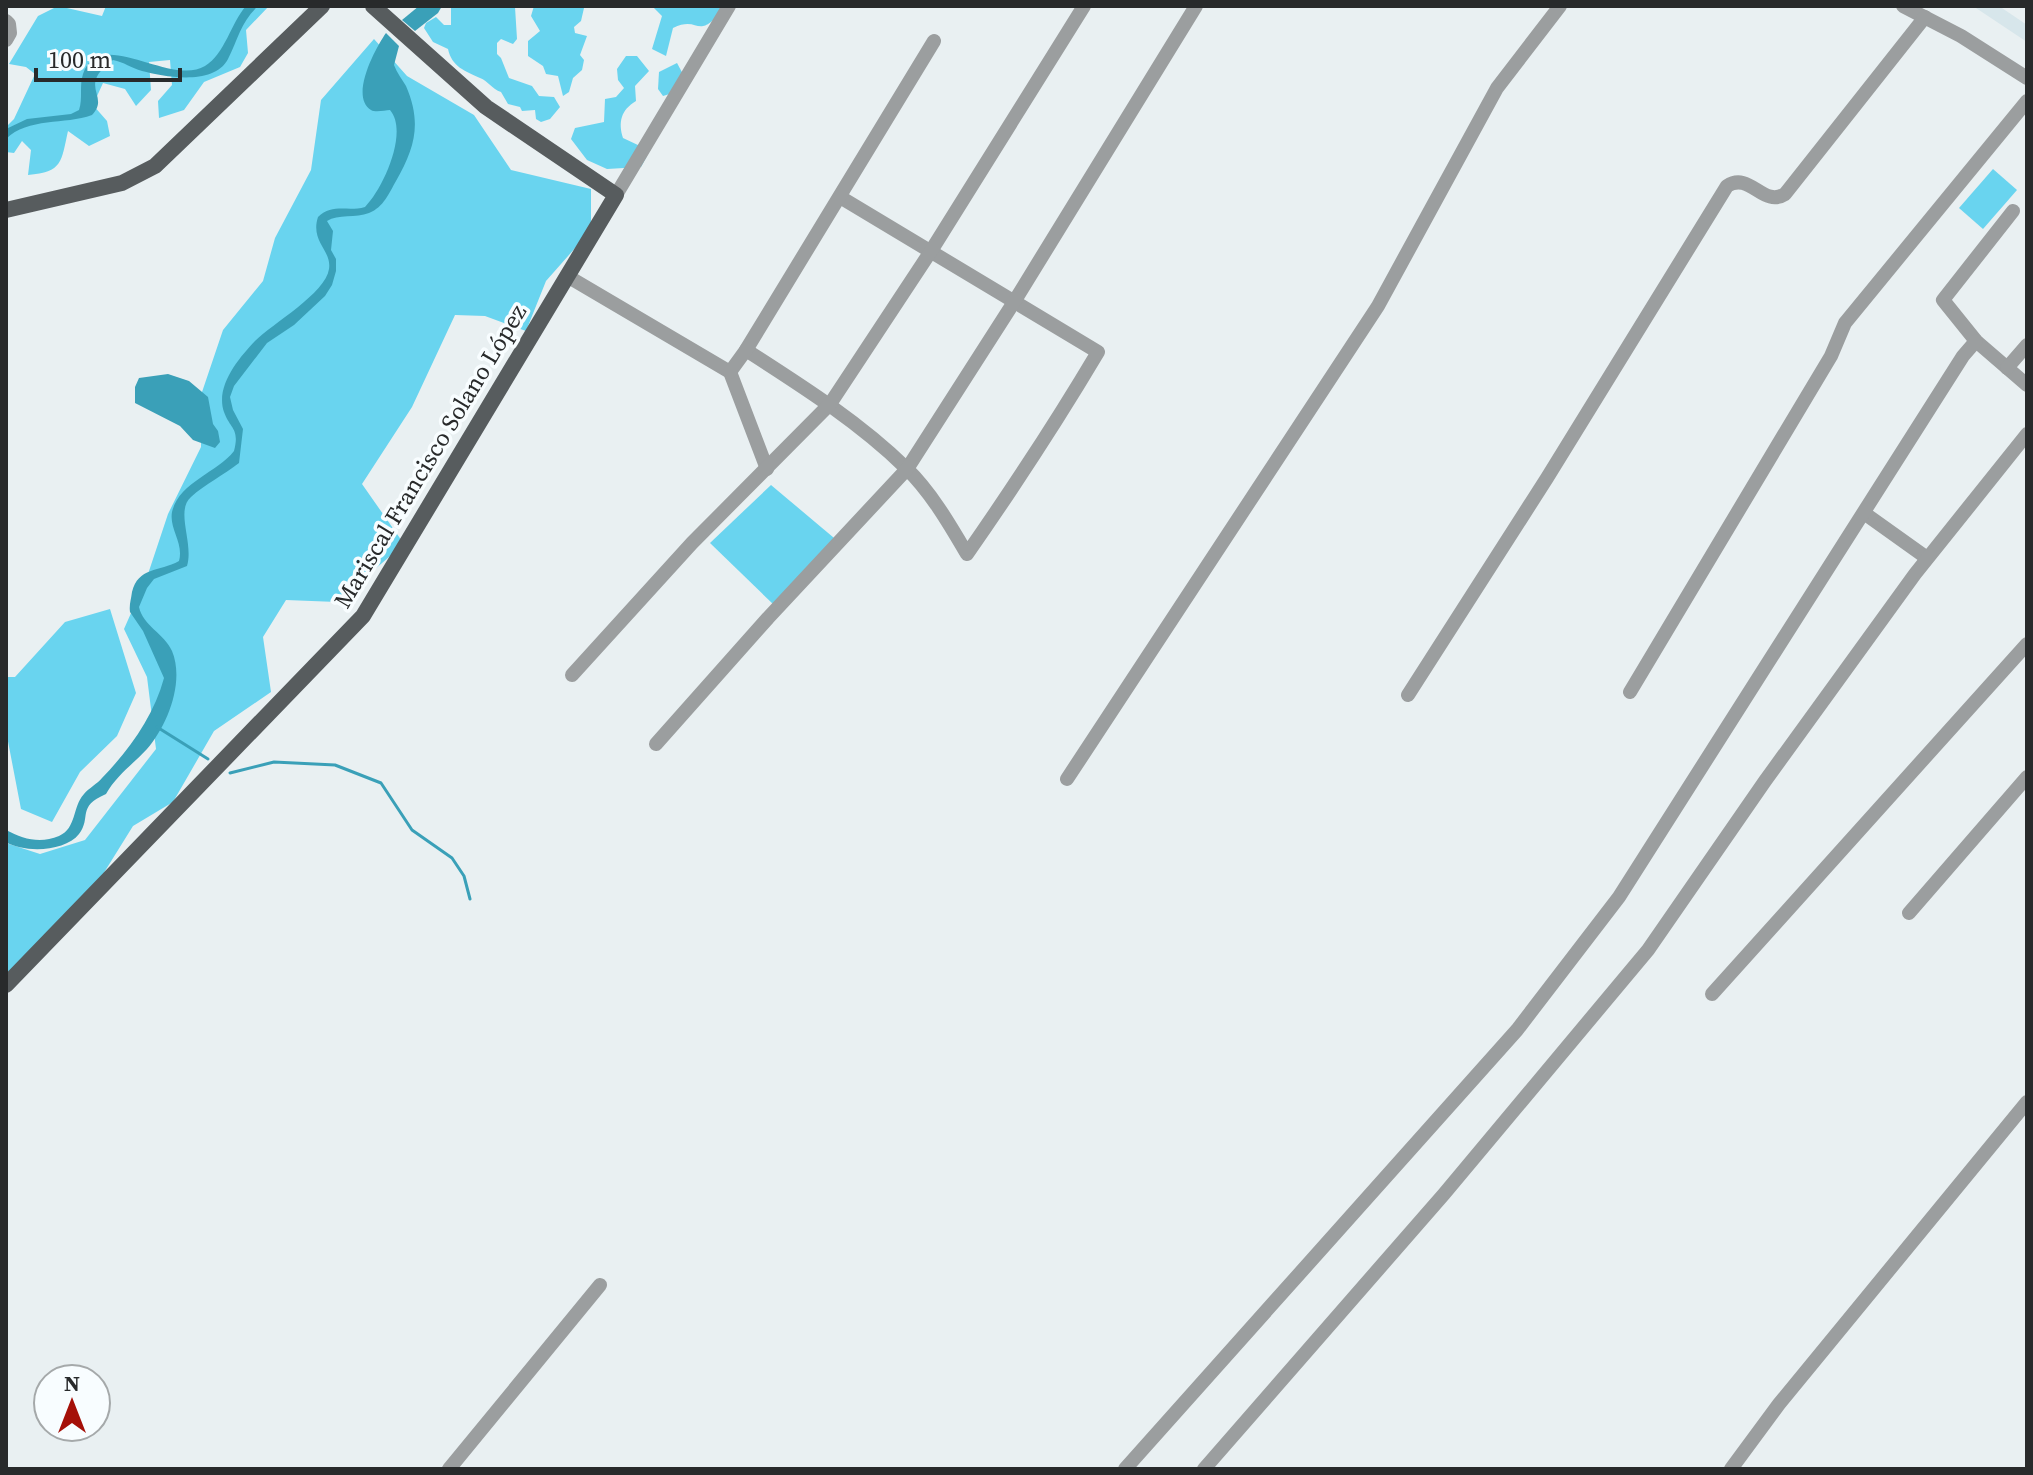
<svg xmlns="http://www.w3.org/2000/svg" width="2033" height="1475" font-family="'Source Serif 4',serif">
<rect width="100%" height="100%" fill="#e9f0f2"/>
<path fill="#d7e6eb" d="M1973,6H1999L2027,25V42Z"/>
<g fill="#69d4ef">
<path d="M58,6L102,16L106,6H269L246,30L248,53L240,67L204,82L184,110L159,118L158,101L172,85L170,60L149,62L151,90L136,106L125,89L103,83L93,105L107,121L110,136L89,146L68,131C61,162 63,172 28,175L31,150L22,141L14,153L6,152V127L14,119L35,74L26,67L9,64L38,16Z"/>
<path d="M451,6L515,7L517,39L513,44L501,39L497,43V54L501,58L509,78L532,86L539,96L554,97L560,107L550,119L541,122L536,119L535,110L522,111L520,107L508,104L501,92C492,89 488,81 480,78C465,71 452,67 448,49L433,42L424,28L426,23L436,17L444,25H451Z"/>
<path d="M534,6L584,8L581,21L574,27L575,33L587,36L580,55L584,60L582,70L573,78L569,92L563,96L558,76L546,74L543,66L528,56V41L540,31L531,16Z"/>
<path d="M652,6H726C696,44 701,14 673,28L666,56L652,49L662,16Z"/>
<path d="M374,39L407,76L474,115L511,170L591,189V230L546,281L526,331L485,316L455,315L412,407L362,484L404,544L337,602L286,600L263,637L271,692L214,731L173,802L133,826L77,916L6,974V843L40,854L85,840L156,749L147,677L124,629L147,577L168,514L201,447V395L223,330L263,281L275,238L311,170L321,100Z"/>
<path d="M626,56H637L649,71L635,86L636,101C621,110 618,122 623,138L640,146L647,156L641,167L607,169L587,160L571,139L575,128L604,122L605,99L616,97L624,88L618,80L617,69Z"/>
<path d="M677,63L684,76L683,90L663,96L658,89L659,72Z"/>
<path d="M1993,169L2017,190L1983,229L1959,208Z"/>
<path d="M771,485L840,543L774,605L710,543Z"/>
<path d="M110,609L136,693L117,736L80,772L52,822L21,809L6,731V677H15L65,622Z"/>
</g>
<g fill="#3aa0b8">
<path d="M246,6H258C241,22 238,39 228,59C214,86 165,77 142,71C131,68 124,62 113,60C76,87 111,95 92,115C65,125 28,117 6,139V129L27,119L71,114L79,110C83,98 79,86 83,74C99,25 170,87 205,66C225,54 231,23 246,6Z"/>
<path d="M419,6H442L438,13L415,31L402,20Z"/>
<path d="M386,33L399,46L394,65C397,73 402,79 406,86C422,123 415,148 396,181C389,193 384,207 369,213C356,218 338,214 327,221L333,231L331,250L336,259V271L332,285L325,296L294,325L267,343L234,386L230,397L233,410L243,429L239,463C224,475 205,484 191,497C175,511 194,543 187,566L154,579L147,588L139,607C143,626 164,633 172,651C185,682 167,726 147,749C133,764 116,776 106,794C76,807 92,817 79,834C65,852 24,853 6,842V830C23,839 40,844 59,836C77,828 72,807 84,794C89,788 97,784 102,778C129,750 154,716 164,678L143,631L130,612C129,605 131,600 132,592C138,567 159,572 179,561C184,543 169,529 172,512C179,482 217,473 234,451C240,428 230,429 224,412C215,386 239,358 255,341C272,324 326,293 329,269C332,250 310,242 318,217C332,203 348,212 365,207C383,189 409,132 390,110C385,110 376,113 371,110C349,97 376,47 386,33Z"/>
<path d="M168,374L189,381L208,397L213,424L218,431L220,442L215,448L193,440L180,426L135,403V387L139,378Z"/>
</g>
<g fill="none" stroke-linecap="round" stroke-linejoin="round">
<g stroke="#3aa0b8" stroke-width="3">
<path d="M157,727L208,759"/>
<path d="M230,773L274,762L335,765L381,783L412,830L452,858L464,876L470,899"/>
</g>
<g stroke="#9b9e9f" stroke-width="14">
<path d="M1903,6L1961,36L2027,78"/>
<path d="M6,21L9,24L10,33L6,40"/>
<path d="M616,195L729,6"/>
<path d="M2013,211L1943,300L1976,341L2027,385"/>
<path d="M567,276L730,372L767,469"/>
<path d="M746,350C802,386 859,422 906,468C931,492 950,525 967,554C1013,488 1057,421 1098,352L840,197"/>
<path d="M2007,368L2027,345"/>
<path d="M730,372L746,350L934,41"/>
<path d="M1864,513L1927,558"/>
<path d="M572,675L692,543L830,404L931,251L1084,6"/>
<path d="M1630,692L1831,356L1845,323L2027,101"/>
<path d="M1408,695L1547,478L1727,186C1750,171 1763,208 1785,194L1925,17"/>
<path d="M656,744L768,618L907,469L1014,302L1196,6"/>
<path d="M1067,779L1378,306L1497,88L1560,6"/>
<path d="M1909,913L2027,777"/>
<path d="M1712,994L2027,644"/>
<path d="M449,1469L600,1285"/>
<path d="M1125,1469L1517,1030L1619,897L1963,356L1976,341"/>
<path d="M1204,1469L1444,1194L1648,950L1765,781L1915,574L2027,434"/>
<path d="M1731,1469L1779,1404L2027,1102"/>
</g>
<g stroke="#575c5e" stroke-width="16">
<path d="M6,210L122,183L155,166L322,6"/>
<path d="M6,985L363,616L616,195L486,107L373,6"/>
</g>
</g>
<g text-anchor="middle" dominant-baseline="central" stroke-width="7" stroke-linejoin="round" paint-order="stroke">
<g font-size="24" fill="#282a2b" stroke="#f8fdff">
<text transform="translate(430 456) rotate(-59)">Mariscal Francisco Solano López</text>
</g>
</g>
<rect width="2033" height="1475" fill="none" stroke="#282a2b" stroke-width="16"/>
<g transform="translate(72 1403)"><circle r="38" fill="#f8fdff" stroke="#a5a9aa" stroke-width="2"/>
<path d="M0-6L14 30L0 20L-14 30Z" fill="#a51008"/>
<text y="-12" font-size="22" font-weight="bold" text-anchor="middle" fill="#282a2b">N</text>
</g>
<path d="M36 68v12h144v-12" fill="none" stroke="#282a2b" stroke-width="4"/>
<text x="48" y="68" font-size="24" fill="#282a2b" stroke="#f8fdff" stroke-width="6" paint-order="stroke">100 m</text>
</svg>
